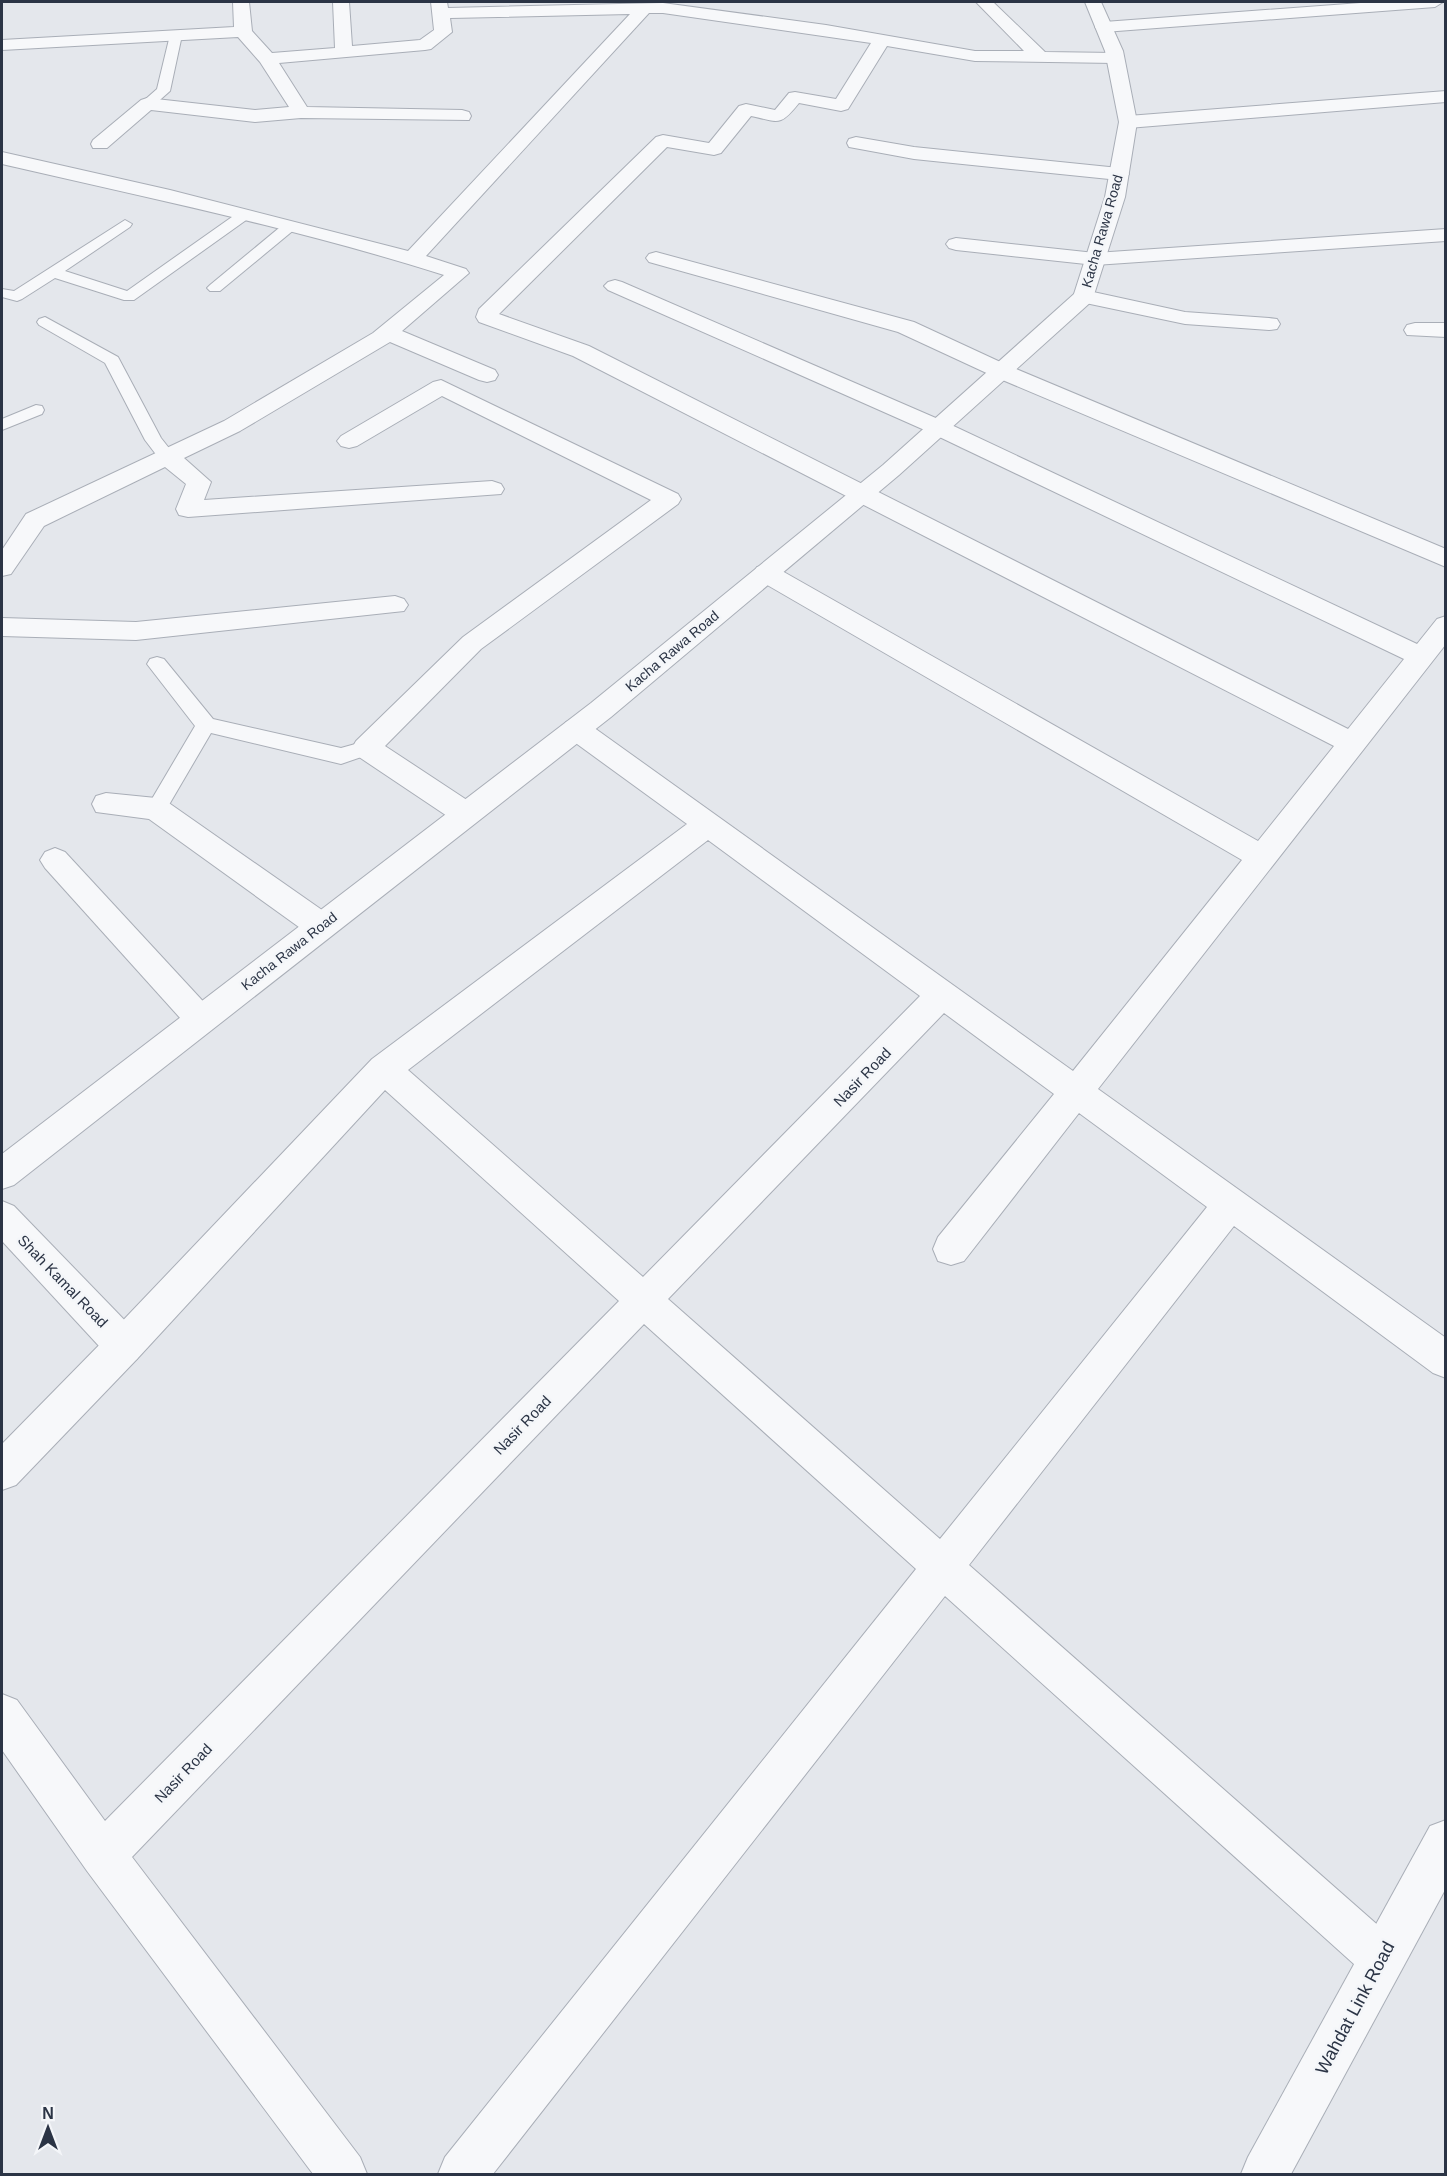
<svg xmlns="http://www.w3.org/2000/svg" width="1447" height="2176" font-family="Helvetica,sans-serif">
<rect width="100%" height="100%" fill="#e4e7ec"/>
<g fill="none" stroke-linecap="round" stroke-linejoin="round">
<g stroke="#a9aeb7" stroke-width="2">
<g id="service">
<path d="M176,31L182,35L170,91L152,107H142L140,104L157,89L170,35Z"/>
<path d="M244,211L251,215L249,218L134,300H124L55,278L22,299L17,301L2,297V289L14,291L125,220L132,224L130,227L65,271L127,291L239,212Z"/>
<path d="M290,222L295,223L297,226L295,229L220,291H210L207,288L210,285L285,223Z"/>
<path d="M45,317L118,357L161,438L176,457L173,461H161L145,440L105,363L39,325L37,322L39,319Z"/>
<path d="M36,405L42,406L44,410L42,414L2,430V419Z"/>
<path d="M157,657L164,659L213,719L341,748L366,741L373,743L376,748L373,753L341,764L211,733L163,815L156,817L149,815L146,809L195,726L147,664L150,659Z"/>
</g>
</g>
<g stroke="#a9aeb7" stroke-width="2">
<g id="minor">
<path d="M233,2H249L252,31L272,53L335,48L333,2H349L352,46L420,40L434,30L431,2H447L448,8L663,3L826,25L975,51H1024L976,2H993L1045,52L1115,53L1121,54L1124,58L1121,62L1115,63L975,61L887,46L848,109L841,111L799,103C780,127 779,122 751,116L721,153L714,155L667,147L499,314L589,346L1348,729L1404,659L929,432L608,290L604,286L608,282L615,280L622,282L945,422L1417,644L1437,619L1446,616V644L1098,1089L1446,1338V1378L1433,1373L1234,1226L969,1565L1397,1942L1404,1958L1397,1974L1381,1981L1365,1974L945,1596L493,2174H438L445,2157L916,1569L644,1324L132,1857L360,2157L367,2174H313L87,1871L2,1750V1694L17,1700L105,1821L619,1301L385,1090L137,1359L16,1485L2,1490V1444L111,1333L372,1059L687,824L566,736L562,729L566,722L576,719L586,722L1073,1071L1242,860L757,579L753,573L757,567L766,565L775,567L1258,841L1334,746L573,356L479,322L476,317L479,309L656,137L663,135L709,143L739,106L746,104L775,110L789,93L795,92L836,99L871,43L663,13H649L426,256L466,269L469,273L402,331L495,370L498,375L495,380L487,382L479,380L390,342L240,431L184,458L211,482L204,500L492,481L501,484L504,489L501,494L188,517L179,515L176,509L186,484L165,467L44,526L11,574L2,576V550L26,514L224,421L373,333L444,275C299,229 149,198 2,164V152L170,190L408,251L630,14L450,18L452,32L431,49L425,50L279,63L307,107L462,110L469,112L471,116L469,120L301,118L255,122L151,110L107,148H93L91,144L93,140L141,100L147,98L255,110L289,107L260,62L238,37L2,50V40L234,27ZM708,840L920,996L643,1277L408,1070ZM944,1013L1054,1094L938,1237L933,1249L938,1261L951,1265L964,1261L1079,1113L1207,1207L940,1539L668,1299Z"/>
<path d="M1374,2H1443L1435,7L1104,32L1098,31L1095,27L1098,23L1104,22Z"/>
<path d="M1446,91V102L1128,128L1121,126L1119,122L1121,118L1128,116Z"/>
<path d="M856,137L914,147L1119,168L1126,170L1129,174L1126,178L1119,180L914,159L849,147L847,143L849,139Z"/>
<path d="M1446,229V241L1095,265L956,250L949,248L946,244L949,240L956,238L1095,253Z"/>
<path d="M656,252L914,322L1009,366L1446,549V567L993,376L898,332L649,262L646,258L649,254Z"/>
<path d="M1084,290L1185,312L1269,318L1277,319L1280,324L1277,329L1269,330L1185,324L1076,301L1073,296L1076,291Z"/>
<path d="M1415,323H1446V337L1407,335L1404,330L1407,325Z"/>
<path d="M441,380L678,494L681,499L678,504L481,649L385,746L476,806L480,814L476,822L466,825L456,822L356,755L352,748L356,741L463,637L651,500L442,396L357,446L349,448L341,446L337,441L341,436L433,382Z"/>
<path d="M395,596L404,599L408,605L404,611L136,640L2,636V618L136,622Z"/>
<path d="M106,793L156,798L166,801L332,917L336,926L332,935L321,938L310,935L149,819L96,812L92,804L96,796Z"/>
<path d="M55,848L65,852L212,1011L217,1020L212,1029L201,1033L190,1029L45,868L40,860L45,852Z"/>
</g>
</g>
<g stroke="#a9aeb7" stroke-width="2">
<g id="tertiary">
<path d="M1085,2H1101L1123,51L1137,122L1125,197L1092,301L899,475L611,717L14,1185L2,1189V1154L591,703L883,465L1074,294L1105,197L1119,122L1105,51Z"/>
<path d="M2,1201L14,1206L137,1333L142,1346L137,1359L124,1364L111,1359L2,1241Z"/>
<path d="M1446,1820V1888L1291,2174H1241L1248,2157L1430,1826Z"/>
</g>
</g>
<use href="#service" fill="#f7f8fa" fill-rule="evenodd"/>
<use href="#minor" fill="#f7f8fa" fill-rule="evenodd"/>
<use href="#tertiary" fill="#f7f8fa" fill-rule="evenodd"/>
</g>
<g text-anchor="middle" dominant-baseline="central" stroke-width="5" stroke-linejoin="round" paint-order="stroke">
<g font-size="14" fill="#2b3445" stroke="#f4f6f9">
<text transform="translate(1102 231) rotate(-74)">Kacha Rawa Road</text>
<text transform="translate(672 651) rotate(-40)">Kacha Rawa Road</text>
<text transform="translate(289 951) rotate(-38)">Kacha Rawa Road</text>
</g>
<g font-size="15" fill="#2b3445" stroke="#f4f6f9">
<text transform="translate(862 1077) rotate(-46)">Nasir Road</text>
<text transform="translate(63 1281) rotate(46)">Shah Kamal Road</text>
<text transform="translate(522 1425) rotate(-46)">Nasir Road</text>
<text transform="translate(183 1773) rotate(-46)">Nasir Road</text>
</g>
<g font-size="18" fill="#2b3445" stroke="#f4f6f9">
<text transform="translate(1355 2008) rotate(-62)">Wahdat Link Road</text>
</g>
</g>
<rect width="1447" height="2176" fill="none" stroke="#2b3445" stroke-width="6"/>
<g transform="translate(48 2128)" stroke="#f4f6f9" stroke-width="4.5" paint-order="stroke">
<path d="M0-4.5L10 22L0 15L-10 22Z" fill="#2b3445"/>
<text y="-9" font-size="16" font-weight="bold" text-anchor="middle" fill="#2b3445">N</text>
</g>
</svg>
